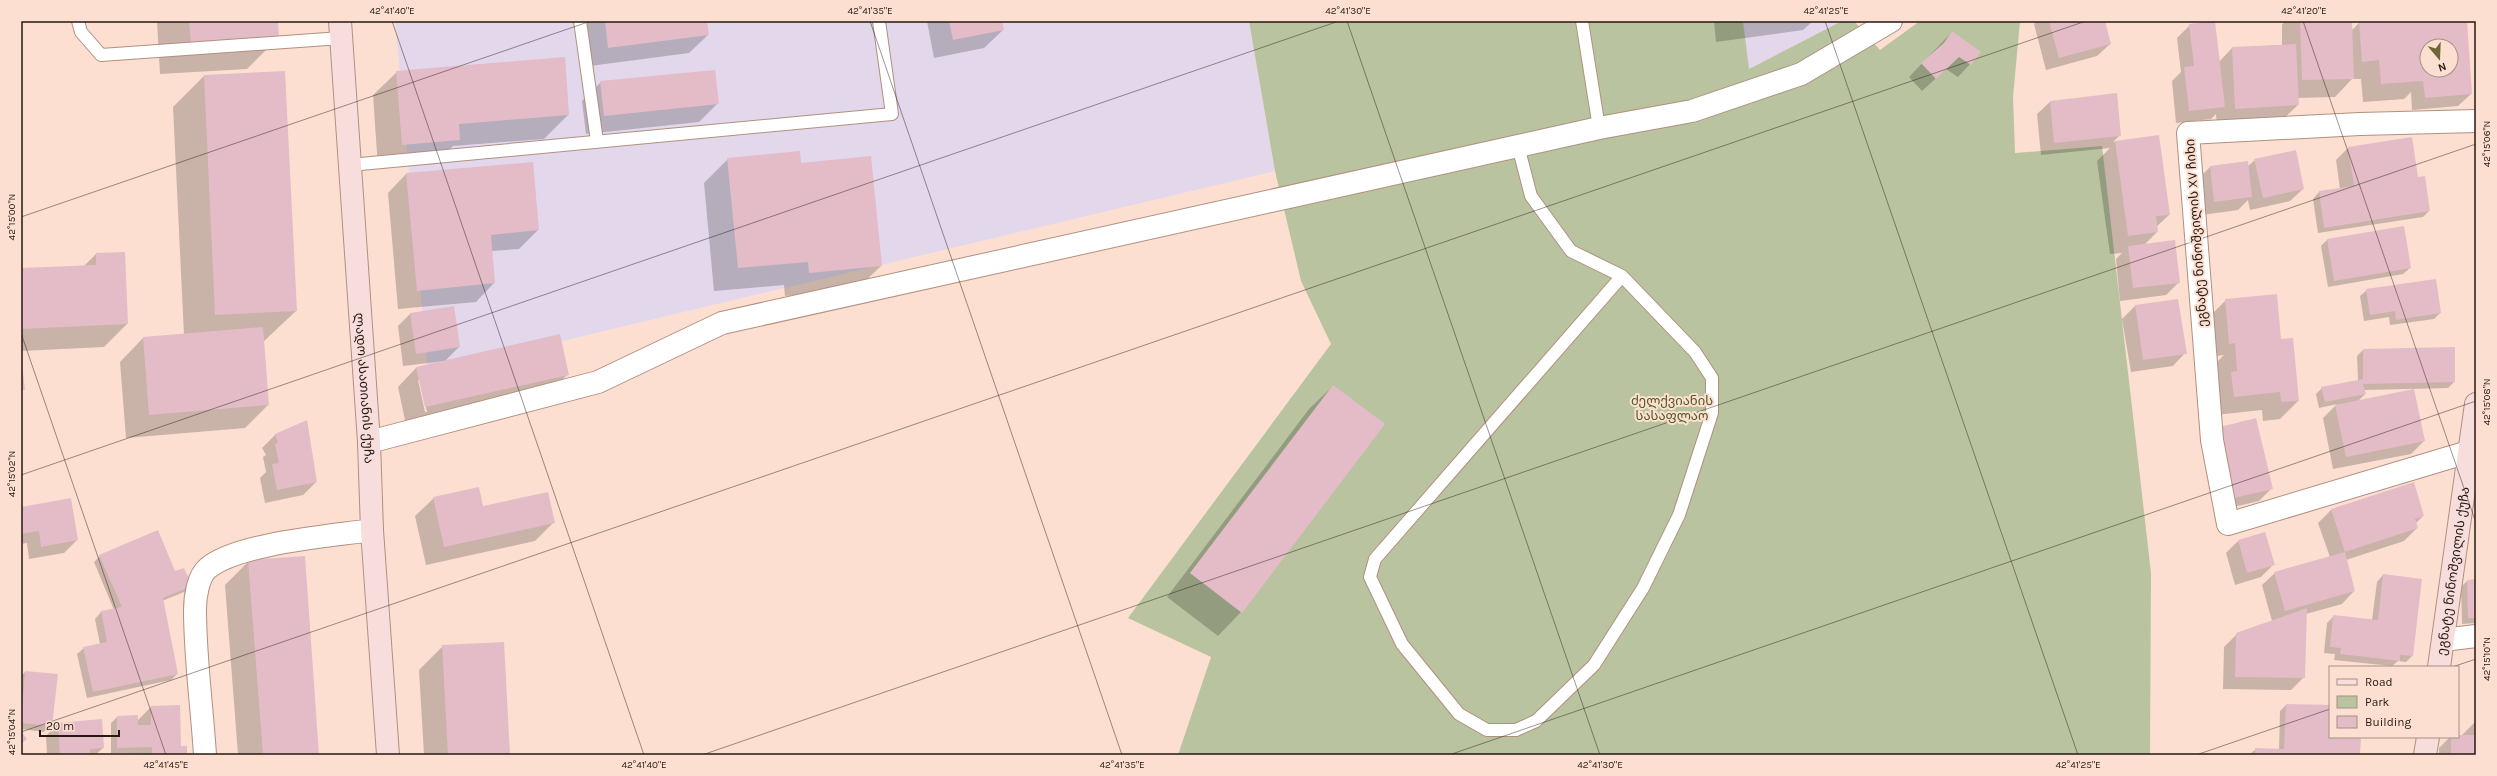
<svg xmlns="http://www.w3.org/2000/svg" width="2497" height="776" font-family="Karla,'Noto Sans Georgian',sans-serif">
<rect width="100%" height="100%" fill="#fcdfd1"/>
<g fill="#e3d7eb">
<path d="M395,21H1249L1275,171L428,373Z"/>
<path d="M1743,21H1842L1749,69Z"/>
</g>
<path fill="#b9c3a0" d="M1249,21H1743L1749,69L1842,21H1854L1880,50L1920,21H2020L2013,97L2015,153L2102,146L2151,573L2150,755H1178L1211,657L1128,618L1331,344L1301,281L1275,171Z"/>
<g fill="#0003" fill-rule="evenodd">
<path d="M157,21H277L278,38L247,69L160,74Z"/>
<path d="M584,21H706L708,35L689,53L590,66Z"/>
<path d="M927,21H1001L1003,30L984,48L934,58Z"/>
<path d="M1714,21H1813L1803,30L1716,42Z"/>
<path d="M2037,21H2104L2110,44L2097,56L2046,70L2034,24Z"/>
<path d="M2285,21H2351L2352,30L2359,23L2466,21L2471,94L2458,106L2412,110L2411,92L2404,99L2363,102L2361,79H2352L2335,97L2297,98L2298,105L2279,123L2217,127L2216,114L2211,119L2176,123L2172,81L2181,72L2177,38L2190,25L2219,62L2232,48L2282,45V25ZM2427,46H2451V70H2427Z"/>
<path d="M1952,32L1970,64L1958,77L1946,69L1922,91L1909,77Z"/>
<path d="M284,72L296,311L263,342L268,405L245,428L126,438L120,362L143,338L184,335L173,107L204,76Z"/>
<path d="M397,72L568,115L544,139L453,146L435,164L378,168L373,95Z"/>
<path d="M601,82L718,103L699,122L586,134L582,101Z"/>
<path d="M2116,94L2120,135L2113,142L2158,136L2169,215L2156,227L2157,232L2144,245L2179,282L2166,295L2120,301L2116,259L2122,253L2110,254L2097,161L2110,148L2041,155L2037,114L2050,102Z"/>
<path d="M2349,147L2417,176L2429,211L2423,217L2318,233L2313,199L2319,192L2340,189L2336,160Z"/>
<path d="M728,159L881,266L857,289L785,296L784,285L714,291L704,183Z"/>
<path d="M2255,160L2303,189L2290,201L2250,210L2248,200L2238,210L2202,215L2197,180L2210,167L2247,162V167Z"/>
<path d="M406,174L538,230L519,249L491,251L494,283L476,302L398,309L388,193Z"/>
<path d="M2403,227L2410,268L2403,274L2328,287L2321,246L2327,240Z"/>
<path d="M96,254L127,324L104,347L21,351V269L84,266Z"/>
<path d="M2367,290L2440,313L2434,319L2390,325L2389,317L2364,321L2360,296Z"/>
<path d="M2226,300L2280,338L2298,401L2280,419L2263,421L2262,410L2215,415L2216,363L2224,355L2217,356L2213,313Z"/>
<path d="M2135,306L2185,353L2173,366L2131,372L2122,319Z"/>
<path d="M410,314L459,347L445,361L403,366L398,326Z"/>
<path d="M559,336L568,374L549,393L406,425L398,387L416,368ZM418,380H420L427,412H425Z"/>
<path d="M2363,350L2454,382L2448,388L2364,390L2365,394L2358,401L2424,441L2411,454L2333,469L2323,418L2337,404L2319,408L2316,394L2322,388L2358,381L2357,356Z"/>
<path d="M1333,386L1241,612L1218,636L1167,597L1309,409Z"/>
<path d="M307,422L316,482L303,495L265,503L260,478L266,472L263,457L266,455L262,448L275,435Z"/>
<path d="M2204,442L2272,488L2259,501L2221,510Z"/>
<path d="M2413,484L2423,516L2416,523L2417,528L2404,541L2346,560L2354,591L2342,604L2306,614L2304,677L2291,690L2223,689L2224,647L2237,634L2272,621L2262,585L2275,573L2330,557L2318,523L2331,510Z"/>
<path d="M434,498L482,507L554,522L535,541L426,565L415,516Z"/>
<path d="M21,508L77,540L64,553L29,559L27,543L21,544Z"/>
<path d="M2238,541L2274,564L2261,577L2235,585L2226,553Z"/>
<path d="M100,556L175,573L190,586L184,592L162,601L177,674L171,680L87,698L77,654L84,648L100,644L95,619L101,612L114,610L94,562Z"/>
<path d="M249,561L318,755H238L225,585Z"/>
<path d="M2383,575L2412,656L2406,662L2398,661L2392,666L2334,660L2335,654L2324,653L2327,623L2334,616L2372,620L2377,582Z"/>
<path d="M2476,580V623L2462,624L2461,587L2467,581Z"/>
<path d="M443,646L509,755H424L419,670Z"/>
<path d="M25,672L51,726L44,732L21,729V676Z"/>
<path d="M2286,705L2330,706V737H2360L2359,755H2249L2256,749L2279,750L2280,711Z"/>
<path d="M151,707L186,755L111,753V723L117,717L137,716V721Z"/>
<path d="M2475,722L2476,755H2439V748L2450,737L2461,736Z"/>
<path d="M58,723L103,748L95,755H47L46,736Z"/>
</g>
<g fill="#e3bcc7" fill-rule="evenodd">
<path d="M189,21H278L279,38L191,43Z"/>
<path d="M605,21H707L709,35L608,48Z"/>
<path d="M949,21H1002L1004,30L953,40Z"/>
<path d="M2049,21H2105L2111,44L2059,58Z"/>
<path d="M2215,21L2225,107L2189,111L2184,67L2194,66L2189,24Z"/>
<path d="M2300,21H2352L2354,79L2302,80Z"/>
<path d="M2467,21L2472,94L2425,98L2423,81L2381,84L2379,60L2362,62L2359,22ZM2427,46H2451V70H2427Z"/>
<path d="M1952,31L1981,52L1971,65L1959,57L1936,79L1921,63L1944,43Z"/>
<path d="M2296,44L2299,105L2235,109L2232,47Z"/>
<path d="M565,57L569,115L459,124L460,140L402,145L396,71Z"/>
<path d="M715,70L719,104L604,116L600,81Z"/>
<path d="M285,71L297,311L215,315L204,75Z"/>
<path d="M2117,93L2121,136L2054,143L2050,101Z"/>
<path d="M2159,135L2170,215L2156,216L2158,232L2128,236L2115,141Z"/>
<path d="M2412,137L2418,177L2425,176L2430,211L2324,228L2319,191L2354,186L2348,147Z"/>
<path d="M2296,150L2304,189L2263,198L2254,159Z"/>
<path d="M800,151L801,163L871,156L882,266L809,273L808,262L738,268L727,158Z"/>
<path d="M2248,161L2252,197L2214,202L2210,166Z"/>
<path d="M533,162L539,230L491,235L495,283L417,291L406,173Z"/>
<path d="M2404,226L2411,268L2334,281L2327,239Z"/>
<path d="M2175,240L2180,283L2133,288L2128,246Z"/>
<path d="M125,252L128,324L21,329V268L96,265V253Z"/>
<path d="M2436,279L2441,313L2396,320L2395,311L2370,315L2366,289Z"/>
<path d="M2277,294L2281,339L2293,338L2299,401L2281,402L2280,392L2234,397L2231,372L2237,371L2235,343L2229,344L2225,299Z"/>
<path d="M2178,299L2187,354L2143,360L2135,305Z"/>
<path d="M454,306L460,347L416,354L410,313Z"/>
<path d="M263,327L269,405L149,415L143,337Z"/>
<path d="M560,334L569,375L425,407L416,367Z"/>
<path d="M2455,347V382L2363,384L2366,394L2325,402L2321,387L2363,379V349Z"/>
<path d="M21,355L25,390H21Z"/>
<path d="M1333,385L1385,424L1242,613L1190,573Z"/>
<path d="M2414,389L2425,441L2346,457L2335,405Z"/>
<path d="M2256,418L2273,489L2234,498L2216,428Z"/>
<path d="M307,420L317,482L277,490L272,464L279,463L275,444L278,443L275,434Z"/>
<path d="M2414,482L2424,516L2415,519L2418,528L2345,552L2331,509Z"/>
<path d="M479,487L483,506L548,492L555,523L444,547L433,497Z"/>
<path d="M71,498L78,540L41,547L39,531L21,534V507Z"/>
<path d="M158,530L175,571L184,568L192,586L163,598L178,674L93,692L83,647L107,642L101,611L122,607L99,555Z"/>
<path d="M2265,532L2275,565L2247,573L2238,540Z"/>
<path d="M2345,552L2355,591L2285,611L2274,572Z"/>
<path d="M305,556L319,755H263L248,560Z"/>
<path d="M2383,574L2422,579L2413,656L2400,655V661L2340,654L2341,648L2330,647L2333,615L2378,620Z"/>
<path d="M2476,579V618H2468L2467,580Z"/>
<path d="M2307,608L2305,678L2235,677L2236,633Z"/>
<path d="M504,642L510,755H448L442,645Z"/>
<path d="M25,671L58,674L52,726L21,723Z"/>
<path d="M2286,704L2330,705V737H2361L2360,755H2255V748L2284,749Z"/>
<path d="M180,705L181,746H187V755H152V747L117,748V716L138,715V725H151V706Z"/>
<path d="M102,719L104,748L90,749V755H60L58,723Z"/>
<path d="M21,731L27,739L21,744Z"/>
<path d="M2458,735H2476V755H2451V737H2458Z"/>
</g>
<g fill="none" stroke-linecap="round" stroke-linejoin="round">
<g stroke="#b1907f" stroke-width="14">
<g id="lane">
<path d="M78,21L81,32L101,55L341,38"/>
<path d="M580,21L597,141"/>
<path d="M1582,21L1599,128"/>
<path d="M1518,146L1531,196L1571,251L1622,276L1695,352L1712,378V413L1679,515L1643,588L1594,665L1536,721L1516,730H1487L1459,714L1402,644L1370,577L1375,559L1622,276"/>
<path d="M350,165L892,114L879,21"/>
</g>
</g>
<g stroke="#b1907f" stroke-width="24">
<g id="street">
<path d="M369,442L598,382L722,323L1599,128L1692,111L1801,74L1891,21"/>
<path d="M2468,452L2228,524L2212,440L2188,133L2360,124L2476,121"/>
<path d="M2443,640L2476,636"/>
<path d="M205,755C202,707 195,658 195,610C195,597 198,576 208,568C238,543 332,536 372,530"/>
</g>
</g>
<g stroke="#b1907f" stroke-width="24">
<g id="secondary">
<path id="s1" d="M340,21L369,442L372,530L388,755"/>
<path id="s2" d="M2439,667L2476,404"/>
<path d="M2425,755L2428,737"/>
</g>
</g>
<use href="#lane" stroke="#fff" stroke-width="12"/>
<use href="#street" stroke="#fff" stroke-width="22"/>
<use href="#secondary" stroke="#f8dddd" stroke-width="22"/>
</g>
<path fill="none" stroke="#251912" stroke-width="1" stroke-opacity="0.45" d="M392,21L644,755M870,21L1122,755M1347,21L1600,755M1825,21L2078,755M2303,21L2476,523M21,217L591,21M21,333L166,755M21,475L1339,21M2452,667L2476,659M21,732L2086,21M702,755L2476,144M1449,755L2476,401M2196,755L2330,709"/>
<g text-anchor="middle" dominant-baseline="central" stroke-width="4" stroke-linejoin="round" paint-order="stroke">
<g font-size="13" fill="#251912" stroke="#fcdfd1">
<text transform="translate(2196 233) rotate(-94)">ეგნატე ნინოშვილის XV ჩიხი</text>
<text stroke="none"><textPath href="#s1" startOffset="368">ლადო ასათიანის ქუჩა</textPath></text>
<text stroke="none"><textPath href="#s2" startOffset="97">ეგნატე ნინოშვილის ქუჩა</textPath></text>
</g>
<g font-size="13" fill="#4e5b22" stroke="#fcdfd1">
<text x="1672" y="400">ძელქვიანის<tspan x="1672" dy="15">სასაფლაო</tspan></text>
</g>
</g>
<rect width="2497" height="776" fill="none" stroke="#fcdfd1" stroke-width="44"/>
<rect x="2329" y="666" width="130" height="72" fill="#fcdfd1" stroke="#a69085"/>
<rect x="2337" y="679" width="20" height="6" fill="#f8dddd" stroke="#a69085"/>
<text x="2365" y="686" font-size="12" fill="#251912">Road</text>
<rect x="2337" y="696" width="20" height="12" fill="#b9c3a0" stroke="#a69085"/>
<text x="2365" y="706" font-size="12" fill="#251912">Park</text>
<rect x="2337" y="716" width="20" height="12" fill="#e3bcc7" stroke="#a69085"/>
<text x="2365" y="726" font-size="12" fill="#251912">Building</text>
<g transform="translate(2439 58) rotate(161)"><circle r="19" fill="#fcdfd1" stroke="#a69085"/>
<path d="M0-3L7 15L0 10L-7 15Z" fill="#6f6633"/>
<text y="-6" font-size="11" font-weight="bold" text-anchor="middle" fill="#251912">N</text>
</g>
<path d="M40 730v6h79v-6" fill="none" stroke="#251912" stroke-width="2"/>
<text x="46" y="730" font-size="12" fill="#251912" stroke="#fcdfd1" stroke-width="3" paint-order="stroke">20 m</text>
<rect x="22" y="22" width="2453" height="732" fill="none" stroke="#251912" stroke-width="1.5"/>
<g font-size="10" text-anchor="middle" fill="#251912">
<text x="392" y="14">42°41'40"E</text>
<text x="870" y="14">42°41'35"E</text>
<text x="1348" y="14">42°41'30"E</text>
<text x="1826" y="14">42°41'25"E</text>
<text x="2304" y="14">42°41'20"E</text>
<text transform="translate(2486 144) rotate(-90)" y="4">42°15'06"N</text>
<text transform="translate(11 217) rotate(-90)" y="4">42°15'00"N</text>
<text transform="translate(2486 402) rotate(-90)" y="4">42°15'08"N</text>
<text transform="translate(11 474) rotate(-90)" y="4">42°15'02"N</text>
<text transform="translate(2486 659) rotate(-90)" y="4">42°15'10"N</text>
<text transform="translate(11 732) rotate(-90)" y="4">42°15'04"N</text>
<text x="166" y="768">42°41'45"E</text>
<text x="644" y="768">42°41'40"E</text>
<text x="1122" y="768">42°41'35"E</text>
<text x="1600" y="768">42°41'30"E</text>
<text x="2078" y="768">42°41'25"E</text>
</g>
</svg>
